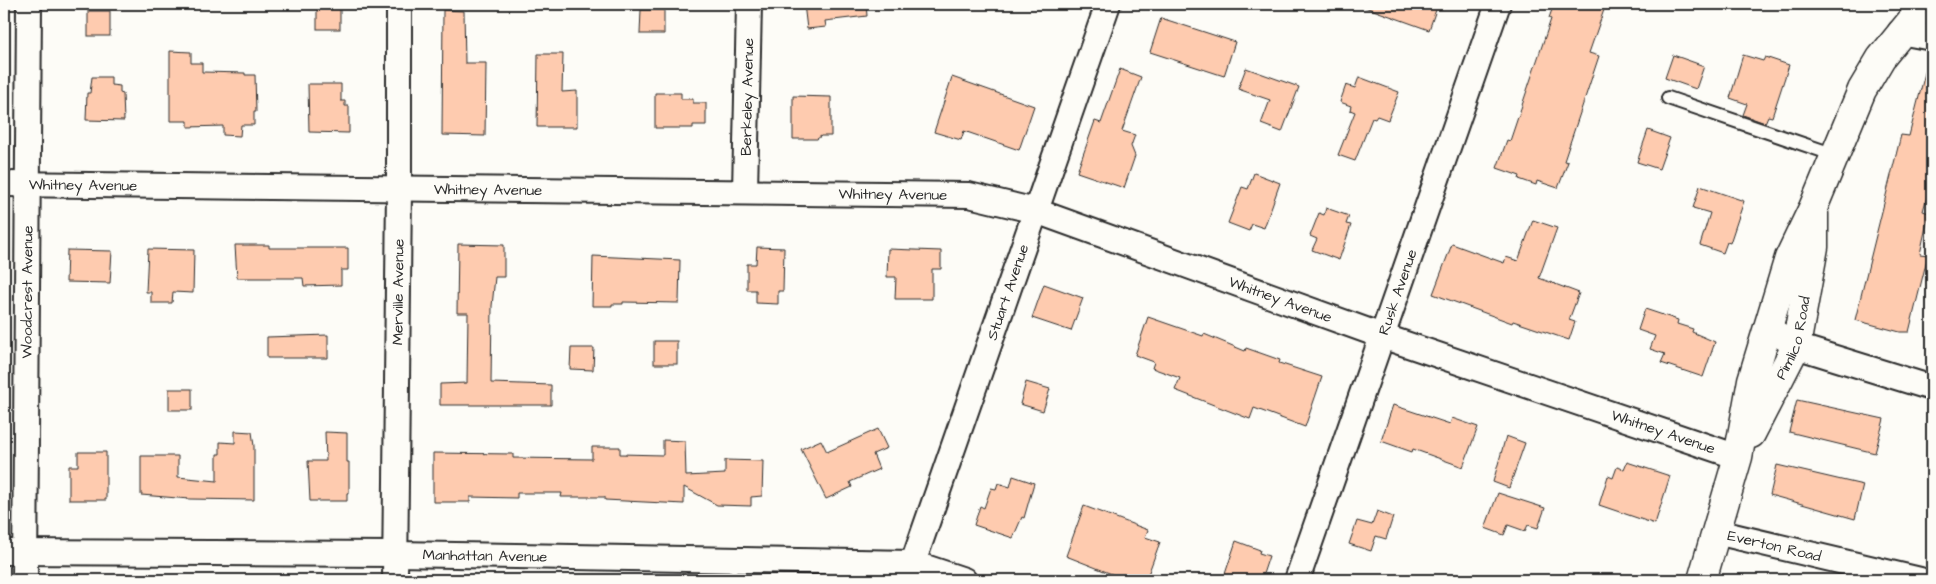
<svg xmlns="http://www.w3.org/2000/svg" width="1936" height="584" font-family="'Architects Daughter',sans-serif">
<rect width="100%" height="100%" fill="#fdfcf7"/>
<filter id="ink" filterUnits="userSpaceOnUse"><feTurbulence type="fractalNoise" baseFrequency=".02" numOctaves="2"/><feDisplacementMap in="SourceGraphic" scale="10" xChannelSelector="R" yChannelSelector="G"/><feConvolveMatrix kernelMatrix="1 2 1 2 8 2 1 2 1" color-interpolation-filters="sRGB"/></filter>
<g filter="url(#ink)">
<g fill="#fecbaf" stroke="#2b2b2b">
<path d="M804,4H866L867,16L825,21L826,27L807,29Z"/>
<path d="M1362,4H1438L1429,30L1362,6Z"/>
<path d="M1554,4H1606L1589,53L1599,56L1564,161L1568,162L1558,188L1537,181L1536,185L1519,179L1520,176L1497,168L1507,140L1510,141L1551,19L1549,18Z"/>
<rect x="317" y="5" width="23" height="24"/>
<path d="M443,10L464,11L465,63H486L485,136L442,135Z"/>
<path d="M641,10H664V34H640Z"/>
<rect x="88" y="11" width="22" height="25"/>
<path d="M1161,18L1235,42L1224,76L1150,52Z"/>
<path d="M170,51L191,52V63H202V72L245,73V75H255L256,112H254V125H241L240,136L223,135V126L188,127V121H170Z"/>
<path d="M538,54H563L562,92L577,91V127H537Z"/>
<path d="M1673,55L1704,66L1696,89L1665,78Z"/>
<path d="M1743,55L1763,61L1765,57L1789,65L1772,117L1768,116L1765,123L1743,115L1747,104L1730,98Z"/>
<path d="M1246,68L1299,87L1282,132L1261,124L1270,100L1238,89Z"/>
<path d="M1120,69L1141,77L1122,131L1135,135L1131,146L1135,156L1124,188L1077,172L1095,121L1101,123Z"/>
<path d="M1926,69L1932,70V179L1923,211L1929,213L1920,254L1928,255L1909,332H1900L1855,320L1901,135L1909,136Z"/>
<path d="M92,77H111V85L120,86V93L123,94L124,121L86,120L87,93H90Z"/>
<path d="M952,77L1034,106L1019,150L964,131L961,140L934,132Z"/>
<path d="M1359,77L1399,92L1388,120L1377,116L1375,119L1372,118L1355,161L1338,155L1355,112L1350,110L1351,106L1340,102L1346,85L1355,88Z"/>
<path d="M308,84H341V101H345V106H349V133L309,132Z"/>
<path d="M655,93H681V99H693V103H706V125H693V128H655Z"/>
<path d="M793,96L831,97V136H821L817,139H793Z"/>
<path d="M1648,130L1670,138L1659,169L1637,162Z"/>
<path d="M1254,173L1280,183L1264,228L1252,224L1249,231L1228,223L1242,187L1248,189Z"/>
<path d="M1700,186L1744,201L1730,243L1727,242L1723,253L1700,245L1710,213L1693,208Z"/>
<path d="M1326,208L1349,216L1346,224L1351,225L1339,260L1312,250L1317,239L1310,236L1319,213L1324,215Z"/>
<path d="M1533,220L1557,228L1539,278L1579,293L1569,320L1575,322L1569,340L1513,321L1512,323L1433,294L1452,244L1504,263L1506,257L1518,261Z"/>
<path d="M458,244L504,245V277H495L492,306L491,383L551,385V405H440V384L467,383L468,313H457Z"/>
<path d="M235,245H269V248H348V270H341V285L304,286L303,278H237Z"/>
<path d="M757,247L784,248L783,291H778V304L756,303V290H747V264H756Z"/>
<path d="M148,249L194,250L193,293L173,292L172,303H151V292H146Z"/>
<path d="M888,249L941,251V269H932V299H895L896,277H887Z"/>
<path d="M67,250L112,251L110,283L66,282Z"/>
<path d="M593,256L680,260L679,303L623,302V304H612V306H592Z"/>
<path d="M1044,284L1083,298L1071,331L1032,318Z"/>
<path d="M1645,309L1678,320L1677,324L1693,329L1692,332L1715,342L1703,377L1661,363L1665,354L1650,349L1655,336L1638,330Z"/>
<path d="M1148,317L1203,336L1204,334L1245,351L1246,348L1280,360L1279,363L1322,377L1305,427L1254,408L1250,419L1175,390L1180,378L1152,368L1154,362L1135,355Z"/>
<path d="M328,335V358H267V337Z"/>
<rect x="654" y="341" width="23" height="23"/>
<path d="M571,348H594L593,370L570,369Z"/>
<path d="M1026,382L1050,389L1043,411L1020,404Z"/>
<rect x="169" y="389" width="23" height="21"/>
<path d="M1797,400L1884,419L1875,453L1789,432Z"/>
<path d="M1393,405L1450,424L1452,418L1478,427L1463,467L1413,449L1412,452L1381,441Z"/>
<path d="M878,429L887,448L873,454L879,469L850,482L852,487L826,499L801,449L821,440L827,452Z"/>
<path d="M235,431L252,432L254,446V500L190,499L141,495V456H178V477L217,481V454H220V442L235,443Z"/>
<path d="M325,432L347,433V462H349V493H347V501H310L308,461H326Z"/>
<path d="M1506,436L1525,443L1509,488L1493,482Z"/>
<path d="M663,440L685,441L686,476L725,474V460L763,461L762,496L751,497V506L717,505L684,487V504L605,500V497H561L562,493H517V498L470,497V502H433V453L513,454V458L592,459V447H620V454L663,455Z"/>
<path d="M78,452H106V500H69V466H78Z"/>
<path d="M1627,462L1670,476L1655,524L1599,505L1608,476L1613,478L1617,467L1624,469Z"/>
<path d="M1777,465L1863,485L1855,519L1770,495Z"/>
<path d="M1013,476L1034,483L1024,518L1022,517L1013,538L974,525L980,506L984,508L991,488L996,489L998,483L1010,487Z"/>
<path d="M1498,493L1545,508L1538,528L1528,525L1525,531L1508,525L1504,535L1485,528Z"/>
<path d="M1084,506L1148,530L1145,537L1160,542L1146,580H1127L1066,556Z"/>
<path d="M1377,511L1393,517L1386,539L1376,536L1371,551L1349,544L1357,521L1372,525Z"/>
<path d="M1236,541L1260,550L1259,553L1269,556L1261,580H1223Z"/>
</g>
<g fill="none" stroke-linecap="round" stroke-linejoin="round">
<g stroke="#2b2b2b" stroke-width="16">
<path id="service" d="M1668,98L1835,155"/>
</g>
<g stroke="#2b2b2b" stroke-width="28">
<g id="minor">
<path d="M1900,32L1932,38"/>
<path id="s1" d="M4,184L969,195L1036,211L1382,336L1738,457"/>
<path id="s2" d="M745,191L749,4"/>
<path d="M1769,328L1796,346L1932,388"/>
<path id="s3" d="M1716,532L1920,580"/>
<path id="s4" d="M4,552L395,554L913,563L964,580"/>
<path id="s5" d="M25,580L29,4"/>
<path id="s6" d="M395,580L399,187V4"/>
<path id="s7" d="M907,580L1108,4"/>
<path id="s8" d="M1297,580L1498,4"/>
</g>
</g>
<g stroke="#2b2b2b" stroke-width="31">
<g id="tertiary">
<path id="s9" d="M1751,434L1796,346L1814,247V214"/>
<path d="M1702,580L1738,457L1752,380L1789,258L1813,208L1862,90L1881,58L1925,4"/>
</g>
</g>
<use href="#service" stroke="#fdfcf7" stroke-width="12"/>
<use href="#minor" stroke="#fdfcf7" stroke-width="24"/>
<use href="#tertiary" stroke="#fdfcf7" stroke-width="28"/>
</g>
</g>
<g text-anchor="middle" dominant-baseline="central" stroke-width="5" stroke-linejoin="round" paint-order="stroke">
<g font-size="15" fill="#2b2b2b" stroke="#fdfcf7">
<text stroke="none"><textPath href="#s2" startOffset="94">Berkeley Avenue</textPath></text>
<text stroke="none"><textPath href="#s1" startOffset="79">Whitney Avenue</textPath></text>
<text stroke="none"><textPath href="#s1" startOffset="484">Whitney Avenue</textPath></text>
<text stroke="none"><textPath href="#s1" startOffset="889">Whitney Avenue</textPath></text>
<text stroke="none"><textPath href="#s5" startOffset="288">Woodcrest Avenue</textPath></text>
<text stroke="none"><textPath href="#s6" startOffset="288">Merville Avenue</textPath></text>
<text stroke="none"><textPath href="#s7" startOffset="305">Stuart Avenue</textPath></text>
<text stroke="none"><textPath href="#s8" startOffset="305">Rusk Avenue</textPath></text>
<text stroke="none"><textPath href="#s1" startOffset="1294">Whitney Avenue</textPath></text>
<text stroke="none"><textPath href="#s9" startOffset="106">Pimlico Road</textPath></text>
<text stroke="none"><textPath href="#s1" startOffset="1699">Whitney Avenue</textPath></text>
<text stroke="none"><textPath href="#s3" startOffset="60">Everton Road</textPath></text>
<text stroke="none"><textPath href="#s4" startOffset="481">Manhattan Avenue</textPath></text>
</g>
</g>
<rect width="1936" height="584" fill="none" stroke="#fdfcf7" stroke-width="20"/>
<rect x="10" y="10" width="1916" height="564" fill="none" stroke="#2b2b2b" stroke-width="2" filter="url(#ink)"/>
</svg>
